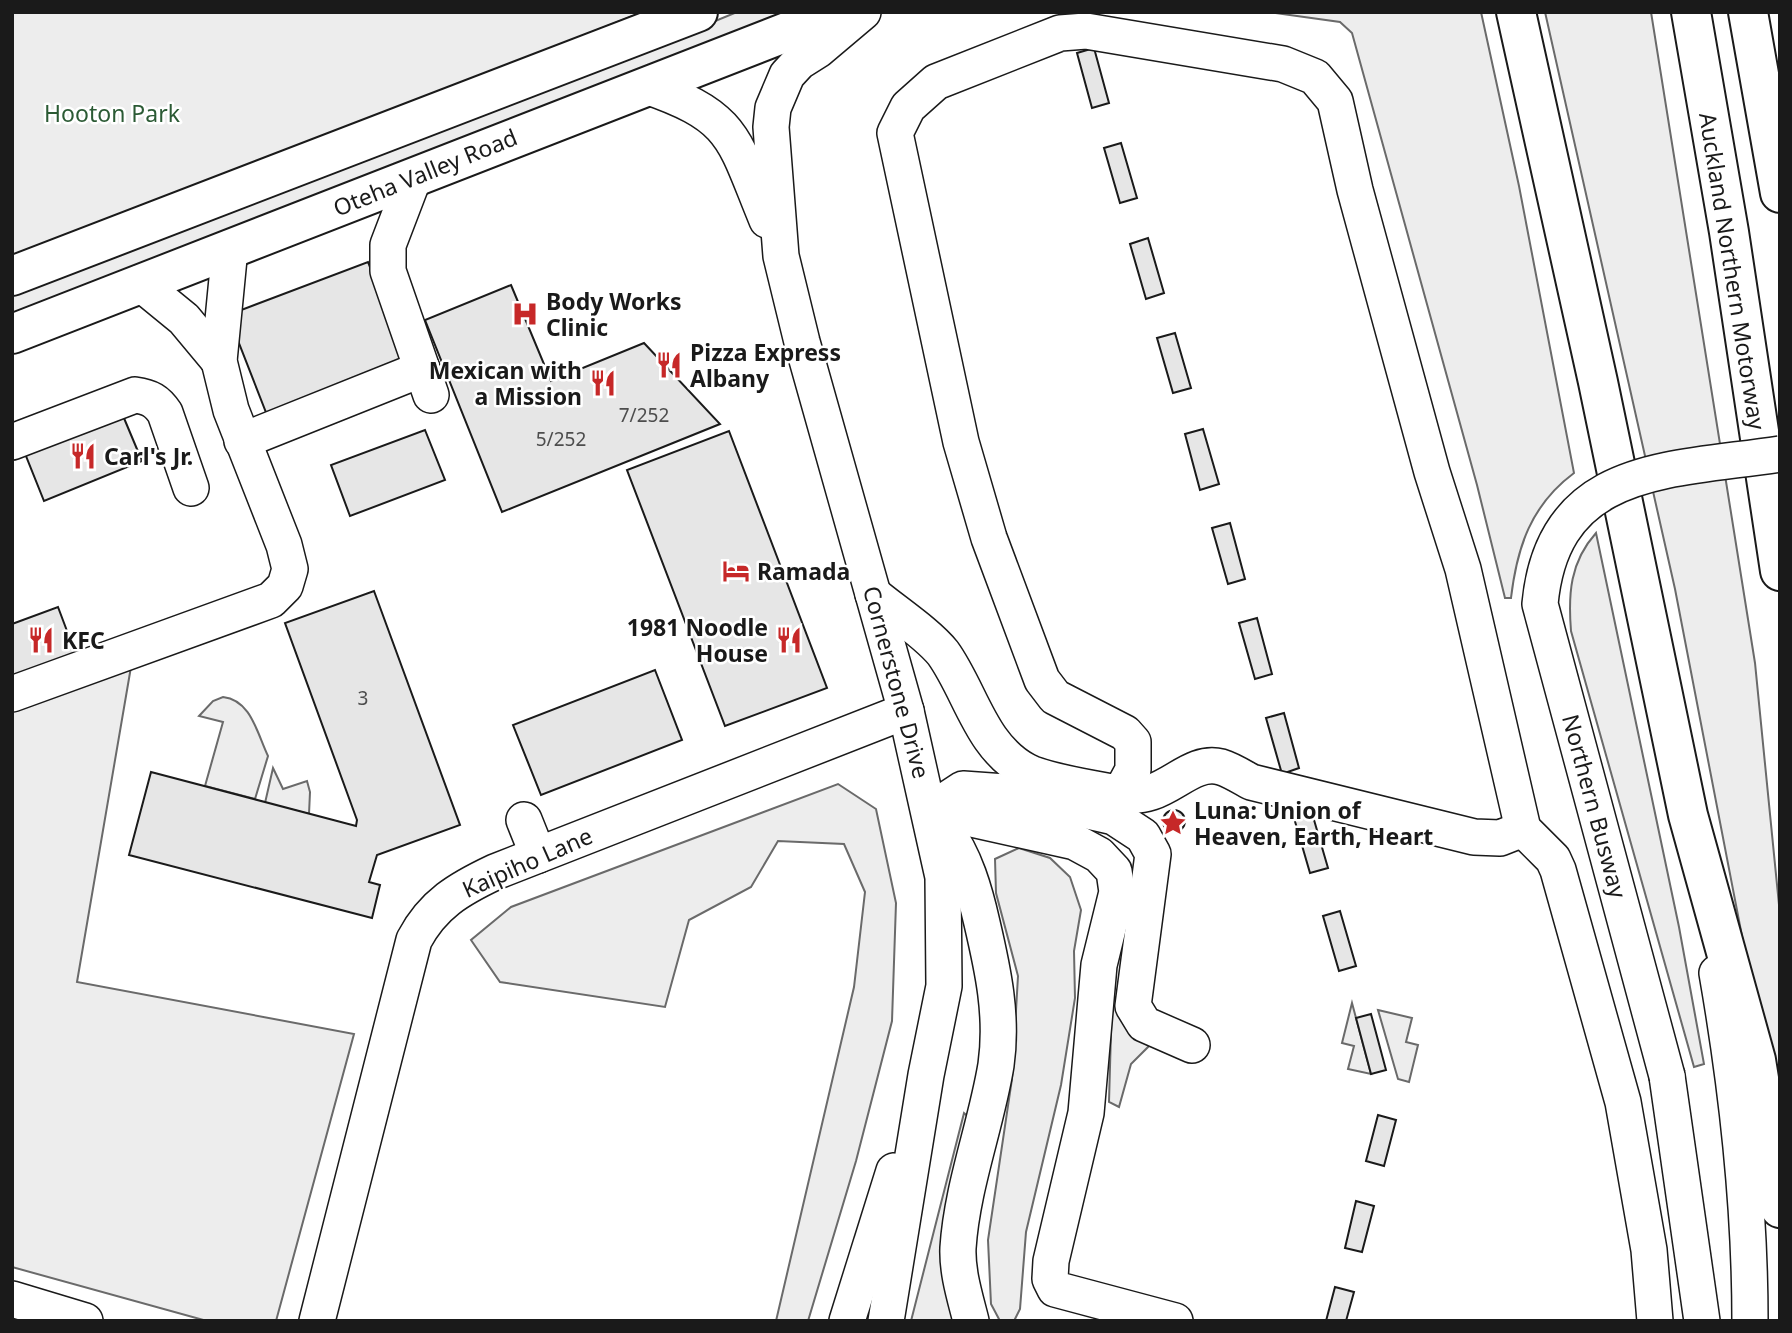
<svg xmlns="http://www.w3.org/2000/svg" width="1792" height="1333" font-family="'Noto Sans',sans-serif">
<rect width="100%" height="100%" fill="#fff"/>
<g fill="#ededed" stroke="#6a6a6a" stroke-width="2">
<path d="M12,12H643L178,195L12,256Z"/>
<path d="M737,12H795L12,317V296L553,88Z"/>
<path d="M1268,12H1481L1519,186L1574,473C1531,505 1517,547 1511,598H1505L1477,485L1352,33L1340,22Z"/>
<path d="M1545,12H1651L1755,663L1780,915V1133L1675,589Z"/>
<path d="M1596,533L1679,927L1704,1064L1694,1067L1571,631C1568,594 1570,562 1596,533Z"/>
<path d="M132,661L77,982L354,1034L276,1321H207L12,1267V708Z"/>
<path d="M223,697C251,700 257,733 268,756L255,799L205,786L223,722L199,716L213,701Z"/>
<path d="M273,768L283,789L307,781L310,792L309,814L265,803Z"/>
<path d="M838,784L876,809L896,903L892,1021L856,1161L808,1321H776L854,987L865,892L844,844L778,841L751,887L689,920L665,1007L500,982L471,940L511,907Z"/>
<path d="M1019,848L1050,858L1070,877L1081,910L1074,951L1075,998L1061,1085L1026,1232L1020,1309L1014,1321H1000L991,1304L988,1240L1012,1079L1018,976L996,893L995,859Z"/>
<path d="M1112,997L1121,998L1151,1044L1131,1064L1119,1107L1109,1102Z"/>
<path d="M1352,1003L1371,1074L1348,1069L1354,1046L1342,1043Z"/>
<path d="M1378,1010L1412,1018L1406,1042L1418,1045L1409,1082L1398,1079Z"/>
<path d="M964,1113L972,1120L953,1321H911Z"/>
</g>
<g fill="#e6e6e6" stroke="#1a1a1a" stroke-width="2">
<path d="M1094,48L1109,103L1092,108L1077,53Z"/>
<path d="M1121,143L1137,198L1120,203L1104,148Z"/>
<path d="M1148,238L1164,293L1146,299L1130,244Z"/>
<path d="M368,262L406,362L267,415L228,315Z"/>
<path d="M511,285L551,381L644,343L720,424L502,512L425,320Z"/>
<path d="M1175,333L1191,388L1173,393L1157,338Z"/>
<path d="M121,411L142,461L44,501L24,451Z"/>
<path d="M1203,429L1219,484L1200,490L1185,434Z"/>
<path d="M425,430L445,480L350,516L331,465Z"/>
<path d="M729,431L827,688L725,726L627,470Z"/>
<path d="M1230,523L1245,579L1228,584L1212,528Z"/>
<path d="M374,591L460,825L377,855L369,882L380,885L372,918L129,855L151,772L356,826L357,820L285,623Z"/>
<path d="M58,607L76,655L12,679V624Z"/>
<path d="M1257,618L1272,674L1255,679L1239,623Z"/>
<path d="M655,670L682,740L541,795L513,725Z"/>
<path d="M1284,713L1299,768L1282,774L1266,718Z"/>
<circle cx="1174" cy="821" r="11"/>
<path d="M1312,813L1328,868L1310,873L1294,818Z"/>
<path d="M1340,911L1356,966L1339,971L1323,916Z"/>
<path d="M1371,1014L1386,1070L1371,1074L1356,1018Z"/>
<path d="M1378,1115L1396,1120L1384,1166L1366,1161Z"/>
<path d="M1356,1201L1374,1206L1362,1252L1345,1248Z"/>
<path d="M1335,1287L1354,1292L1346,1321H1326Z"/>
</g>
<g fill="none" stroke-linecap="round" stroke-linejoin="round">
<g stroke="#1a1a1a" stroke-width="38">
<g id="minor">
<path d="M863,12L818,50L799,62L787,75L773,108L771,127L781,256L802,342L906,711L943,877L944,986L926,1075L886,1321"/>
<path d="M646,86C736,117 733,138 767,220"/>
<path d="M414,177L388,245V271L431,395"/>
<path d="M140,283L184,319L219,361"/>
<path d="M242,441L422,369"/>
<path d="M12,442L135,395C150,397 157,401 165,413L191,488"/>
<path d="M873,594C893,611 927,633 943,653C971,692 980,746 1026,771C1046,782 1095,788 1120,794L1133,770V742L1125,733L1055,697L1042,680L989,538L961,442L895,133L908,107L936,82L1060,33L1086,31L1283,64L1315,77L1335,101L1355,190L1432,472L1463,569L1523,829L1553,859L1558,870L1623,1102L1649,1250L1655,1321"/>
<path d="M12,694L271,600L285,586L290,569L284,545L231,410L219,361L230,248"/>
<path d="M1120,794C1165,804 1186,758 1221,767C1231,770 1242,777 1251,782L1474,837L1500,838L1523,829"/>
<path d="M931,810L1075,842L1099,855L1114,871L1117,892L1099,965L1086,1113L1051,1261L1050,1279L1055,1289L1175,1321"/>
<path d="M931,810L963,789L1005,792L1114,817L1143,836L1153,854L1133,1006L1144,1024L1192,1045"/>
<path d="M524,820L538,855"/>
<path d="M945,830C965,856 975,892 982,923C993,970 1003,1016 996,1065C986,1126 962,1186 958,1248C957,1272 965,1297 971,1321"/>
<path d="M1717,973C1737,1088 1750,1204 1750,1321"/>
<path d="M1667,1076L1702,1321"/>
<path d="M12,1299L85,1321"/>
<path d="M317,1321L414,940C433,904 459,889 495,872L906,711"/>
<path d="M847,1321L894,1171"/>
</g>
</g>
<g stroke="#1a1a1a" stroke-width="42">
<g id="major">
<path d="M12,276L698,12"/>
<path d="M12,334L838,12"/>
</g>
</g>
<g stroke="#1a1a1a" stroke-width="42">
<g id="highway">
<path d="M1516,12L1598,382L1688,815L1756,1060L1780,1208"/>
<path d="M1691,12L1729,232L1780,571"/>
<path d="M1748,12L1780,193"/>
</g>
</g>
<use href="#minor" stroke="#fff" stroke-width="35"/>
<use href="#major" stroke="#fff" stroke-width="38"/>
<use href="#highway" stroke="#fff" stroke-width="38"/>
<g stroke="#1a1a1a" stroke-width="38" stroke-linecap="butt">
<path id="minor-bridge" d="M1667,1076L1540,604C1553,464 1670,471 1780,454"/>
</g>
<use href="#minor-bridge" stroke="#fff" stroke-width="35"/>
</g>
<defs>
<g id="hospital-bare" transform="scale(2.1)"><path d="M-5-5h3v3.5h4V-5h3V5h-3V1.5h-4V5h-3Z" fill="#c62828" stroke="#fff" stroke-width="2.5" paint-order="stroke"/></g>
<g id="restaurant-bare" transform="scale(2.1)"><path d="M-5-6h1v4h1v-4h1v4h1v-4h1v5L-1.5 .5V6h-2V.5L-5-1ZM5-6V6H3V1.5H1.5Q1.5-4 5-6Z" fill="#c62828" stroke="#fff" stroke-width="2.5" paint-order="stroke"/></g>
<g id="hotel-bare" transform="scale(2.1)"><path d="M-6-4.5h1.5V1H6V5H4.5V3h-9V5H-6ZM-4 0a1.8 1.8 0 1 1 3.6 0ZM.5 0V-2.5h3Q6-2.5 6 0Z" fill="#c62828" stroke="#fff" stroke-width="2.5" paint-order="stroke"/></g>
<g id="sight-bare" transform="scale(2.1)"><path d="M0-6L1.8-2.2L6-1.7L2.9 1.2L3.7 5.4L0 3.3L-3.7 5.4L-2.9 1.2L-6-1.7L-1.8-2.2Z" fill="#c62828" stroke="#fff" stroke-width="2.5" paint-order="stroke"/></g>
</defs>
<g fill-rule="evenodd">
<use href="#hospital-bare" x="525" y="314"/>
<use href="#restaurant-bare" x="669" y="365"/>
<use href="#restaurant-bare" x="603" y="383"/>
<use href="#restaurant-bare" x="83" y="456"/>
<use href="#hotel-bare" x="736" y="571"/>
<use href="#restaurant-bare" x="41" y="640"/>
<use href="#restaurant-bare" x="789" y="640"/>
<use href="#sight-bare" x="1173" y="823"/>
</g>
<g text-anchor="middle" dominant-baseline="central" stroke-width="5" stroke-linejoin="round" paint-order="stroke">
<g font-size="19" fill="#4d4d4d">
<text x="644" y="415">7/252</text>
<text x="561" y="439">5/252</text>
<text x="363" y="698">3</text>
</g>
<g font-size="23" fill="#2b5a34" stroke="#fff">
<text x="112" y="113">Hooton Park</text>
</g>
<g font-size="23" fill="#1a1a1a" stroke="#fff">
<text transform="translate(425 172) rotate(-22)">Oteha Valley Road</text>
<text transform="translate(1733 271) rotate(81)">Auckland Northern Motorway</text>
<text transform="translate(897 682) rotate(75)">Cornerstone Drive</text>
<text transform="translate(1595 806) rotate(75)">Northern Busway</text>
<text transform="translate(527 862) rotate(-24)">Kaipiho Lane</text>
</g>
<g font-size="23" font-weight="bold" fill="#1a1a1a" stroke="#fff" text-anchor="start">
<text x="546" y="301">Body Works<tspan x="546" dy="26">Clinic</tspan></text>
<text x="690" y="352">Pizza Express<tspan x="690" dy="26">Albany</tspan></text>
<text x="582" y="370" text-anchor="end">Mexican with<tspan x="582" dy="26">a Mission</tspan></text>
<text x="104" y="456">Carl's Jr.</text>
<text x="757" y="571">Ramada</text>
<text x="768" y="627" text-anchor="end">1981 Noodle<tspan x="768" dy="26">House</tspan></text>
<text x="62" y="640">KFC</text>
<text x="1194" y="810">Luna: Union of<tspan x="1194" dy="26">Heaven, Earth, Heart</tspan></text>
</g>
</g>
<rect width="1792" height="1333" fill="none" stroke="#1a1a1a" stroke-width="28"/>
</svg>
